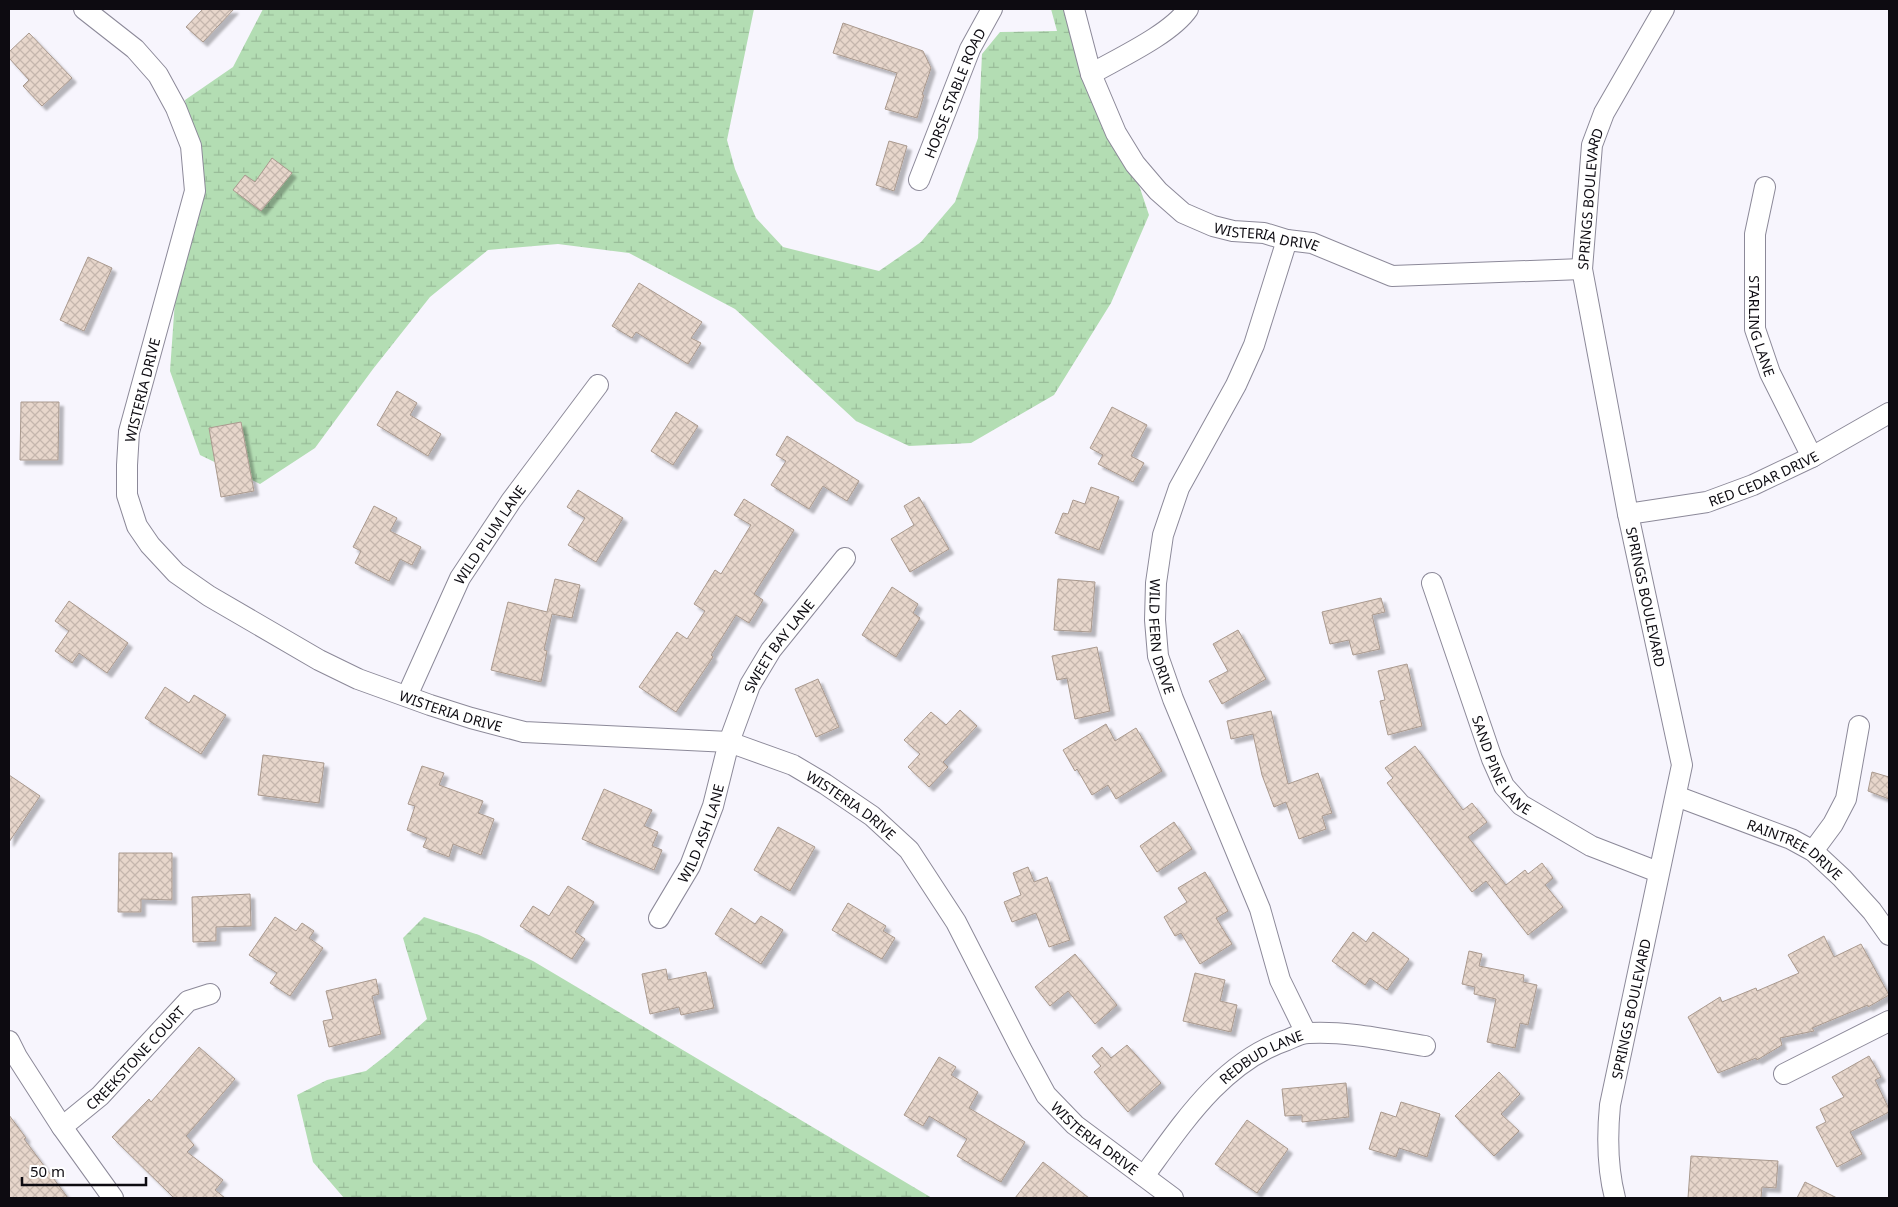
<svg xmlns="http://www.w3.org/2000/svg" width="1898" height="1207" font-family="'Noto Sans',sans-serif">
<defs>
<pattern id="wetland-marsh" width="20" height="14" patternUnits="userSpaceOnUse" patternTransform="scale(1.25)"><rect width="20" height="14" fill="#b3ddb3"/><path d="M1 5h8M5 5V1M11 12h8M15 12V8" fill="none" stroke="#99bc99"/></pattern>
<pattern id="building-cross-hatch" width="8" height="8" patternUnits="userSpaceOnUse" patternTransform="scale(1.25)"><rect width="8" height="8" fill="#e7d6cb"/><path d="M0 0l8 8M0 8l8-8" fill="none" stroke="#c5b6ad"/></pattern>
<filter id="shadow"><feDropShadow dx="4.5" dy="4.5" stdDeviation="1" flood-color="#0004"/></filter>
</defs>
<rect width="100%" height="100%" fill="#f7f5fd"/>
<g fill="url(#wetland-marsh)">
<path d="M263,9H754L727,140L735,169L756,218L783,247L879,271L921,242L955,202L978,138L982,54L1000,32L1057,31L1051,9H1080L1149,215L1111,303L1054,395L971,443L909,446L856,421L735,309L629,253L558,244L488,250L430,297L373,369L315,448L260,484L200,455L170,371L177,272L195,164L185,100L233,67Z"/>
<path d="M424,917L479,935L533,961L932,1198H344L313,1162L297,1095L327,1080L366,1071L389,1053L427,1019L403,938Z"/>
</g>
<g fill="url(#building-cross-hatch)" stroke="#a9998e" filter="url(#shadow)">
<path d="M203,9H234L203,42L186,27Z"/>
<path d="M843,23L923,51L931,68L922,95H924L917,118L885,109L897,73L833,53Z"/>
<path d="M29,33L72,78L42,106L23,86L29,80L9,58V52Z"/>
<path d="M889,141L907,146L894,191L876,185Z"/>
<path d="M272,158L292,173L261,211L233,190L245,175L255,182Z"/>
<path d="M88,257L112,268L84,331L60,320Z"/>
<path d="M639,283L702,322L691,338L701,343L688,364L636,332L632,338L612,326Z"/>
<path d="M397,391L417,403L410,415L441,434L428,456L377,425Z"/>
<path d="M21,402H59L58,460H20Z"/>
<path d="M1112,407L1147,425L1131,456L1144,463L1133,482L1098,464L1103,455L1090,448Z"/>
<path d="M676,412L698,426L673,465L651,451Z"/>
<path d="M241,422L254,491L221,497L209,428Z"/>
<path d="M787,436L859,481L847,501L823,486L809,509L771,485L786,461L776,455Z"/>
<path d="M1091,487L1119,497L1099,550L1055,533L1063,513L1068,514L1073,500L1085,504Z"/>
<path d="M578,490L623,518L596,562L568,545L585,518L567,507Z"/>
<path d="M919,497L949,549L910,572L891,539L914,525L904,506Z"/>
<path d="M744,499L794,530L754,594L763,600L749,623L736,615L711,655L713,657L676,712L639,687L677,632L687,639L705,611L694,604L715,570L721,574L751,525L734,515Z"/>
<path d="M374,506L397,518L390,531L421,547L412,565L400,559L389,581L355,563L361,551L353,547Z"/>
<path d="M555,579L580,585L572,618L552,614L544,650L547,651L541,682L491,670L508,602L547,612Z"/>
<path d="M1058,579L1095,582L1091,632L1054,630Z"/>
<path d="M892,587L918,604L913,613L920,618L896,657L862,635Z"/>
<path d="M1381,598L1385,612L1372,615L1380,649L1353,655L1349,640L1330,644L1322,612Z"/>
<path d="M69,601L128,643L107,673L79,653L72,663L55,651L69,631L55,621Z"/>
<path d="M1238,630L1266,679L1222,704L1209,681L1228,671L1213,644Z"/>
<path d="M1097,647L1110,711L1075,719L1067,678L1057,680L1052,656Z"/>
<path d="M1407,664L1422,726L1388,735L1380,701L1385,700L1378,671Z"/>
<path d="M818,679L839,727L816,737L795,689Z"/>
<path d="M165,687L189,703L194,695L226,715L201,754L145,718Z"/>
<path d="M960,710L977,726L943,762L948,767L929,787L908,767L920,754L904,740L931,712L946,725Z"/>
<path d="M1271,711L1288,784L1318,773L1332,813L1322,816L1326,829L1299,839L1286,802L1274,807L1262,775L1253,734L1231,739L1227,721Z"/>
<path d="M1106,724L1115,741L1136,728L1162,771L1116,799L1108,785L1092,795L1077,769L1075,771L1063,750Z"/>
<path d="M1415,746L1463,810L1472,803L1487,822L1468,837L1506,885L1525,870L1528,874L1542,863L1553,878L1545,885L1563,907L1528,935L1486,881L1472,892L1387,783L1393,778L1385,768Z"/>
<path d="M263,755L324,763L319,803L258,795Z"/>
<path d="M422,766L444,773L439,785L483,801L478,813L494,819L481,855L453,844L449,857L423,847L427,838L407,830L415,806L408,804Z"/>
<path d="M1872,772L1889,777V799L1868,791Z"/>
<path d="M9,775L40,796L9,842Z"/>
<path d="M604,789L652,810L644,826L658,832L652,846L662,850L654,870L582,839Z"/>
<path d="M1174,822L1192,849L1157,872L1140,846Z"/>
<path d="M778,827L815,847L790,891L754,870Z"/>
<path d="M119,853H172V900L141,899V912H118Z"/>
<path d="M1028,867L1034,882L1047,877L1070,940L1049,947L1036,913L1012,922L1004,902L1021,895L1013,873Z"/>
<path d="M1205,872L1228,911L1216,918L1232,944L1200,964L1181,933L1175,936L1164,917L1187,902L1178,888Z"/>
<path d="M568,886L594,902L575,932L585,939L572,959L520,926L533,906L549,916Z"/>
<path d="M250,894L251,926L216,927V941L193,942L192,897Z"/>
<path d="M848,903L886,926L883,931L895,938L882,959L832,930Z"/>
<path d="M731,908L755,924L761,916L783,930L761,964L715,934Z"/>
<path d="M275,917L296,931L302,923L314,931L309,938L323,948L290,996L270,983L277,973L249,955Z"/>
<path d="M1353,932L1366,942L1373,932L1409,959L1387,990L1370,978L1365,985L1332,961Z"/>
<path d="M1824,936L1834,957L1861,944L1889,995L1868,1007V1005L1812,1028L1814,1031L1780,1038L1782,1045L1757,1060L1756,1058L1718,1073L1688,1017L1720,997L1722,1002L1756,988L1757,991L1799,973L1788,955Z"/>
<path d="M1469,951L1482,954L1479,966L1524,975L1523,982L1537,985L1528,1025L1520,1023L1515,1048L1487,1042L1496,999L1474,994L1475,987L1462,984Z"/>
<path d="M1075,954L1117,1005L1095,1024L1068,991L1050,1006L1035,987Z"/>
<path d="M666,969L668,980L706,972L714,1008L681,1015L679,1007L650,1014L642,974Z"/>
<path d="M1195,973L1225,980L1220,1001L1237,1005L1231,1032L1183,1021Z"/>
<path d="M376,979L379,994L372,996L381,1034L329,1047L323,1021L333,1019L326,991Z"/>
<path d="M1127,1045L1161,1083L1128,1112L1094,1072L1101,1066L1092,1056L1102,1047L1111,1058Z"/>
<path d="M199,1047L235,1079L186,1136L194,1145L187,1152L223,1180L215,1190L225,1198H174L112,1137L149,1099L151,1102Z"/>
<path d="M1869,1056L1881,1077L1875,1080L1889,1109V1112L1850,1132L1862,1154L1837,1167L1816,1127L1826,1122L1820,1109L1844,1097L1832,1077Z"/>
<path d="M939,1057L956,1067L951,1075L978,1092L969,1108L1025,1142L1001,1182L957,1156L967,1139L929,1116L923,1126L904,1115Z"/>
<path d="M1499,1072L1520,1094L1501,1114L1519,1131L1494,1156L1455,1116Z"/>
<path d="M1346,1083L1349,1117L1302,1122V1115L1285,1116L1282,1089Z"/>
<path d="M1401,1102L1440,1114L1427,1157L1399,1148L1396,1157L1369,1149L1381,1112L1396,1117Z"/>
<path d="M9,1115L26,1138L24,1139L68,1198H9Z"/>
<path d="M1247,1120L1288,1149L1257,1193L1215,1164Z"/>
<path d="M1691,1156L1778,1161L1776,1188L1762,1187L1761,1198H1688Z"/>
<path d="M1043,1162L1089,1198H1015Z"/>
<path d="M1805,1182L1837,1198H1797Z"/>
</g>
<g fill="none" stroke-linecap="round" stroke-linejoin="round">
<g stroke="#8c8999" stroke-width="22">
<g id="minor">
<path id="s1" d="M84,9L135,49L158,75L176,108L191,146L195,191L129,432L127,465V495L137,526L150,545L176,573L209,596L319,660L358,679L430,705L471,718L524,732L729,742L793,765L825,784L872,816L909,850L956,922L1021,1049L1046,1095L1075,1125L1173,1198"/>
<path id="s2" d="M1074,9L1091,74L1116,133L1135,164L1158,191L1183,213L1213,226L1233,231L1264,233L1287,240L1312,243L1392,276L1582,269"/>
<path d="M1091,74C1119,58 1171,34 1188,9"/>
<path id="s3" d="M919,180L970,49L992,9"/>
<path id="s4" d="M1765,187L1755,234V329L1770,373L1812,457"/>
<path id="s5" d="M1287,240L1254,345L1236,385L1179,488L1163,535L1156,583L1155,620L1158,656L1173,699L1260,909L1280,980L1306,1033"/>
<path id="s6" d="M1628,514L1707,502L1753,485L1812,457L1889,413"/>
<path id="s7" d="M1432,583L1492,759L1504,786L1521,805L1591,846L1658,872"/>
<path id="s8" d="M407,696L460,578L511,501L598,385"/>
<path id="s9" d="M1676,796L1791,839L1813,851L1842,878L1872,911L1889,935"/>
<path d="M1813,851L1833,824L1846,799L1859,726"/>
<path id="s10" d="M659,918L690,866L713,806L729,742L750,685L771,650L845,558"/>
<path d="M9,1041L17,1057L62,1127L113,1198"/>
<path d="M1784,1074L1889,1021"/>
<path id="s11" d="M62,1127L100,1096L188,1001L210,994"/>
<path id="s12" d="M1144,1176C1183,1123 1222,1062 1287,1040C1294,1037 1301,1033 1309,1033C1348,1031 1387,1040 1425,1046"/>
<path id="s13" d="M1615,1198C1607,1167 1607,1136 1610,1105L1682,765L1628,514L1582,269L1592,145L1604,113L1664,9"/>
</g>
</g>
<use href="#minor" stroke="#fff" stroke-width="20"/>
</g>
<g text-anchor="middle" dominant-baseline="central" stroke-width="4" stroke-linejoin="round" paint-order="stroke">
<g font-size="14" fill="#0d0b11" stroke="#fff">
<text stroke="none"><textPath href="#s3" startOffset="94">HORSE STABLE ROAD</textPath></text>
<text stroke="none"><textPath href="#s13" startOffset="1018">SPRINGS BOULEVARD</textPath></text>
<text stroke="none"><textPath href="#s2" startOffset="324">WISTERIA DRIVE</textPath></text>
<text stroke="none"><textPath href="#s4" startOffset="141">STARLING LANE</textPath></text>
<text transform="translate(142 390) rotate(-76)">WISTERIA DRIVE</text>
<text stroke="none"><textPath href="#s6" startOffset="141">RED CEDAR DRIVE</textPath></text>
<text stroke="none"><textPath href="#s8" startOffset="182">WILD PLUM LANE</textPath></text>
<text transform="translate(1646 597) rotate(78)">SPRINGS BOULEVARD</text>
<text stroke="none"><textPath href="#s5" startOffset="424">WILD FERN DRIVE</textPath></text>
<text stroke="none"><textPath href="#s10" startOffset="300">SWEET BAY LANE</textPath></text>
<text stroke="none"><textPath href="#s1" startOffset="939">WISTERIA DRIVE</textPath></text>
<text stroke="none"><textPath href="#s7" startOffset="196">SAND PINE LANE</textPath></text>
<text stroke="none"><textPath href="#s1" startOffset="1359">WISTERIA DRIVE</textPath></text>
<text stroke="none"><textPath href="#s10" startOffset="95">WILD ASH LANE</textPath></text>
<text stroke="none"><textPath href="#s9" startOffset="131">RAINTREE DRIVE</textPath></text>
<text stroke="none"><textPath href="#s13" startOffset="192">SPRINGS BOULEVARD</textPath></text>
<text stroke="none"><textPath href="#s11" startOffset="101">CREEKSTONE COURT</textPath></text>
<text stroke="none"><textPath href="#s12" startOffset="170">REDBUD LANE</textPath></text>
<text stroke="none"><textPath href="#s1" startOffset="1779">WISTERIA DRIVE</textPath></text>
</g>
</g>
<rect width="1898" height="1207" fill="none" stroke="#0d0b11" stroke-width="20"/>
<path d="M22 1177v8h124v-8" fill="none" stroke="#0d0b11" stroke-width="2.5"/>
<text x="30" y="1177" font-size="15" fill="#0d0b11" stroke="#ffffff" stroke-width="4" paint-order="stroke">50 m</text>
</svg>
